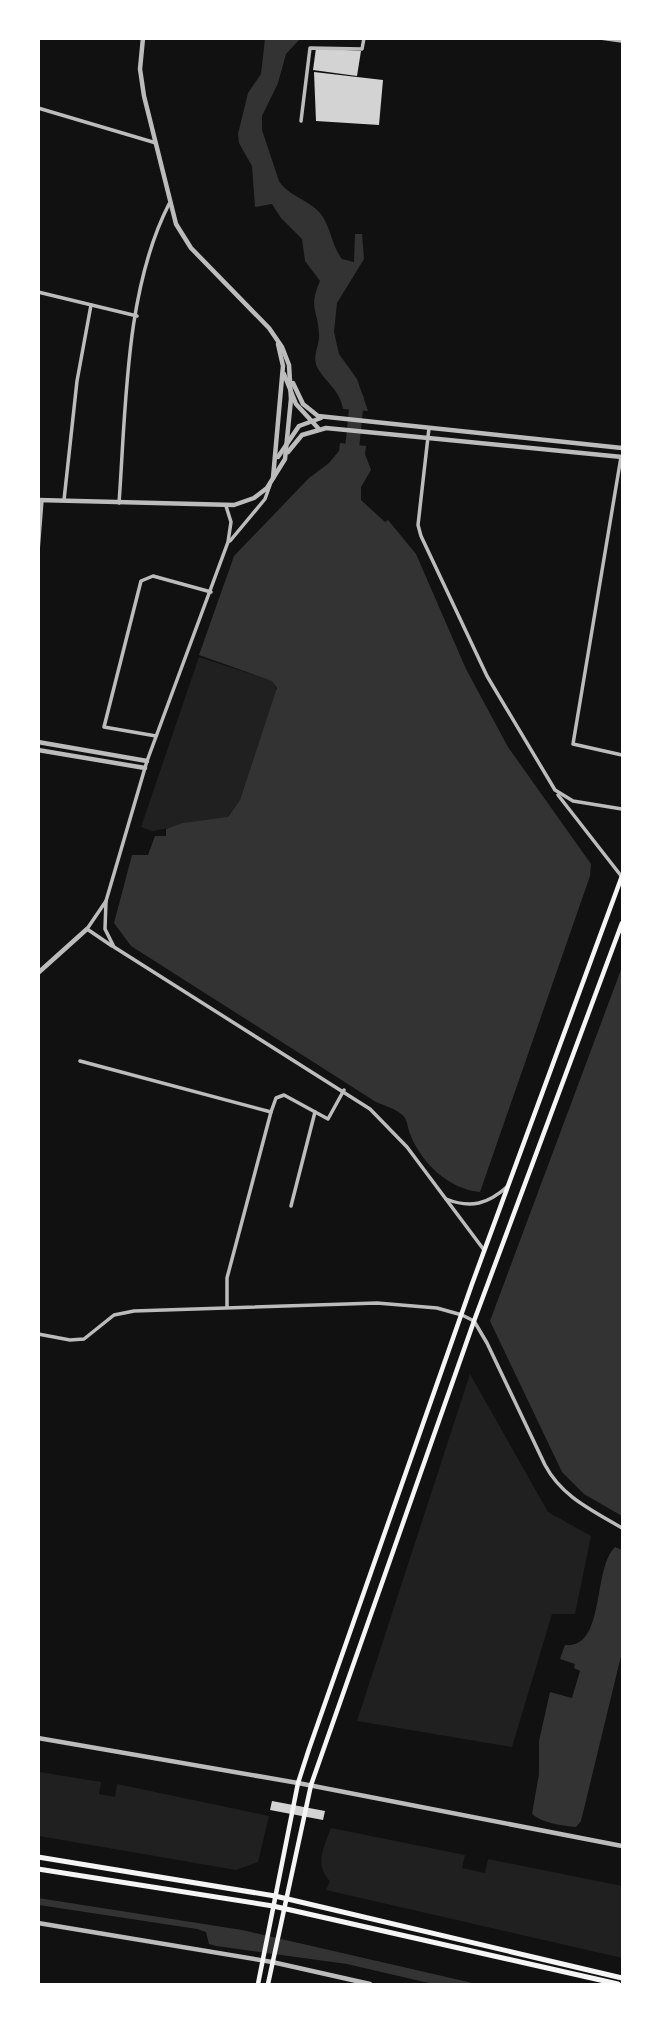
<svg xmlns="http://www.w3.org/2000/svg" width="661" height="2023" font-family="Mulish,sans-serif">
<rect width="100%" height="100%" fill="#111"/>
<g fill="#202020">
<path d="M199,657L273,681L277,692L240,800L227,818L152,831L141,827Z"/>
<path d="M470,1374L548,1512L591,1536L575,1614H552L512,1747L357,1721Z"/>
<path d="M39,1772L101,1782L99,1794L115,1797L117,1784L269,1816L258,1862L236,1870L39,1836Z"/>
<path d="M331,1828L465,1855L462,1868L485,1873L488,1859L622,1886V1958L326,1890L330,1881C314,1866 324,1846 331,1828Z"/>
</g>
<g fill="#333">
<path d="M265,39H300L286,54L278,83L262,116V130L279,181C288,196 308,199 320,213C331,226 331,245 342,259L354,262L355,234H362L364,259L337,303L334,332L339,354L357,379L368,411L343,409C340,390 325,382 317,367C312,355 320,345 319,334C318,309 308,309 320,281L305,261L302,239L281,218L272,204L255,207L252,166L239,143L238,134L248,93L261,74Z"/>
<path d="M340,443L366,446L365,454L371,470L361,487V500L385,522L388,520L416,554L466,669L508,747L591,864L590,876L480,1192C449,1189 422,1164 410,1134C408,1130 408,1123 405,1118C400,1110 385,1106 376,1102L131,946L114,923L132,855H148L155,836H166V829L183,823L228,817L240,800L277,688L272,681L199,655L234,556L309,478L329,463L339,451Z"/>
<path d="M622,967V1516L584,1494L562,1472L490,1321Z"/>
<path d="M615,1547L622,1550V1652L581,1821L576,1827C563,1826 542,1823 532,1814L539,1774V1741L550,1692L572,1698L580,1671L574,1668L575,1664L560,1659L565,1645C606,1649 592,1569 615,1547Z"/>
<path d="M38,1898L242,1930L477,1984H433L347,1964L216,1946L209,1944L206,1932L197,1929L39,1905Z"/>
</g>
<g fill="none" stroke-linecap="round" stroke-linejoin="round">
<path stroke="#333" stroke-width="14" d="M351,459L357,399L353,393"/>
</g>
<g fill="#d3d3d3">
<path d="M316,48L361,51L357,76L313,70Z"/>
<path d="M314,72L383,80L379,125L316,121Z"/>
<path d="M272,1801L325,1811L323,1820L270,1810Z"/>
</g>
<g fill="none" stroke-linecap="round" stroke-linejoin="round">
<g stroke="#bcbcbc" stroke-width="3.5">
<path d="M600,38L622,41"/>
<path d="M38,108L156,143"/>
<path d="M301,121L310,48L362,49L364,38"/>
<path d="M38,292L137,316"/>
<path d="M429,428L418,525L421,536L487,676L555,790L573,801L622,809"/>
<path d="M621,457L573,744L622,755"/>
<path d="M64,500L77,381L91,305"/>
<path d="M119,503C126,408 125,290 169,204"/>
<path d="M230,541L265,499L270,485"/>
<path d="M38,551L42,500"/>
<path d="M156,736L104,727L141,581L153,576L211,592"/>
<path d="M558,795L622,877"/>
<path d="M106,901L105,929L114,947L370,1109L407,1147L484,1250"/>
<path d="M112,946L87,929L106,901L147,761L228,542L231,522L226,506"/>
<path d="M80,1061L271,1112L276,1098L284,1095L328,1119L344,1090"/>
<path d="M446,1199C471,1209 488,1204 508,1186"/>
<path d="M291,1206L315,1112"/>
<path d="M227,1307V1278L271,1112"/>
<path d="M38,1334L70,1340L84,1339L114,1315L134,1311L377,1303L437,1308L462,1315L474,1321L487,1343L545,1465C562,1497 592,1510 622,1528"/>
</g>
<g stroke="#bcbcbc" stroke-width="4.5">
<path d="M284,374L296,404L318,428"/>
<path d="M293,383L303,404L318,416L622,448"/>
<path d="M288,452L302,435L326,428L622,457"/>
<path d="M278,457L299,426L321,418"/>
<path d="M273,478L283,366L278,344"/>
<path d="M38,500L234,505L254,498L267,488L285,459L291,399L289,365L282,347L269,328L191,248L176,224L144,96L140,69L143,38"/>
<path d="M38,742L147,761"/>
<path d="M38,750L145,768"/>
<path d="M38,973L87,929"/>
<path d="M38,1738L298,1783L622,1846"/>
<path d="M38,1923L272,1962L370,1984"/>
</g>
<g stroke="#f5f5f5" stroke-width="4.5">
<path d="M258,1984L298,1783L309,1749L472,1284L622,876"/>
<path d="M268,1984L311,1785L474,1321L622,923"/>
</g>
<g stroke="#f5f5f5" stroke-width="5">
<path d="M38,1857L275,1896L622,1978"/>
<path d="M38,1869L273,1906L618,1984"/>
</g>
</g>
<rect width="661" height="2023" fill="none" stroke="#ffffff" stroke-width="80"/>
</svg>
